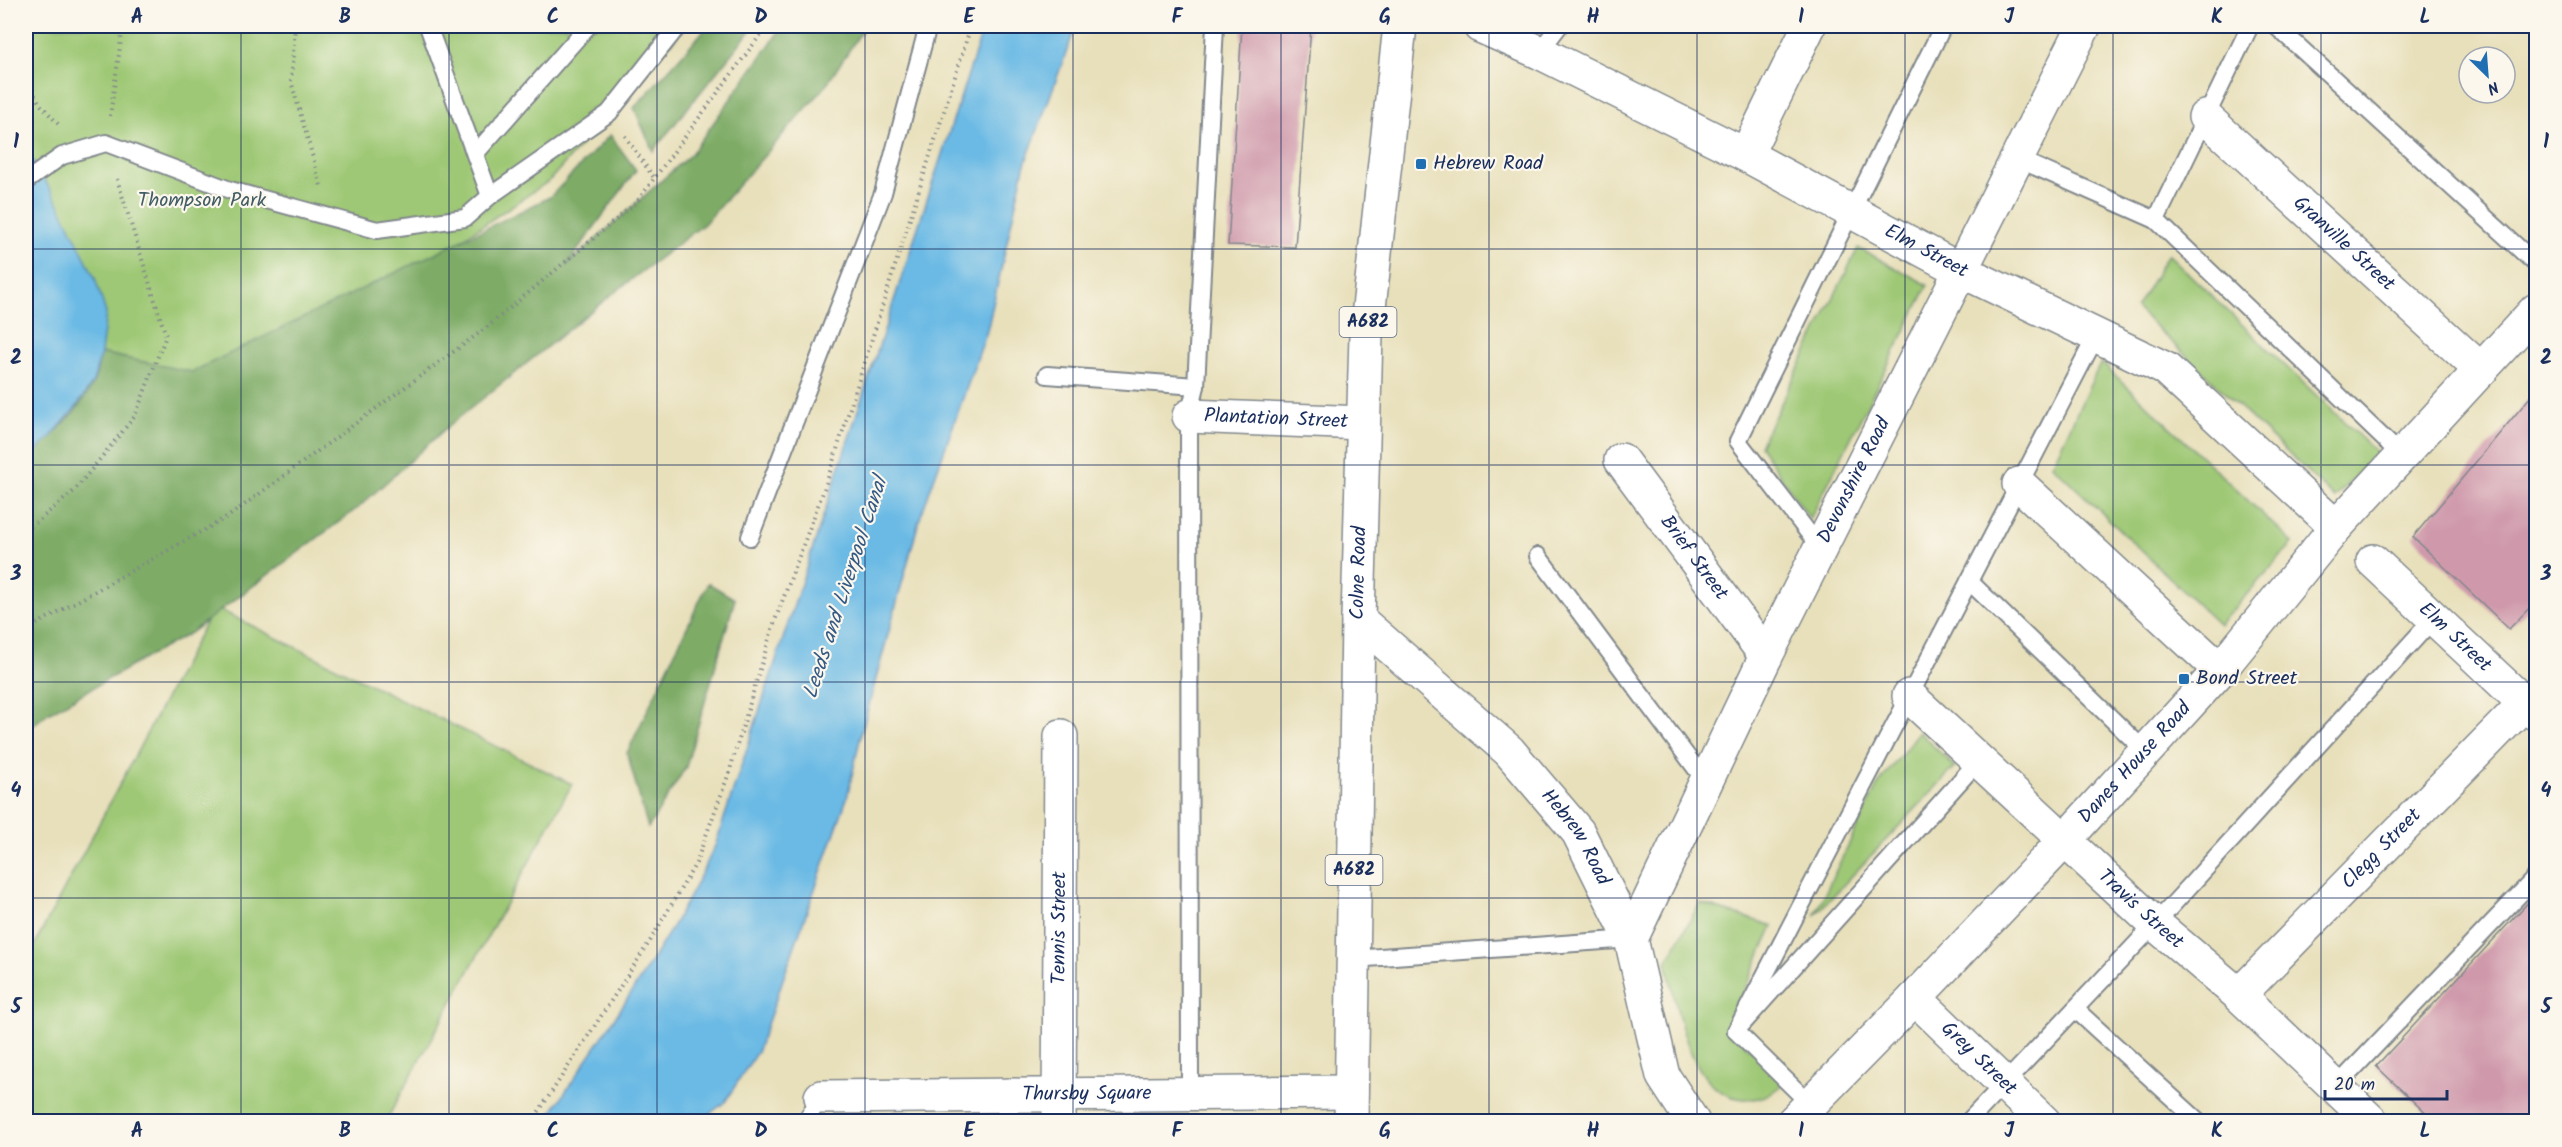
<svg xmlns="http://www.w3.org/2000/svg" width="2562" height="1147" font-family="Kalam,sans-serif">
<rect width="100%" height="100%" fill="#fbf7ec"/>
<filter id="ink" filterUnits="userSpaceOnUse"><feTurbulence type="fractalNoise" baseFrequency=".0167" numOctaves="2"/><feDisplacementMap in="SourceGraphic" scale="12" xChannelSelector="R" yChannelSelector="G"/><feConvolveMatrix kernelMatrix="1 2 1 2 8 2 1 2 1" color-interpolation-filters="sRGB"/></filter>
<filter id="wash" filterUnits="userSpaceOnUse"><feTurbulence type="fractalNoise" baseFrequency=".008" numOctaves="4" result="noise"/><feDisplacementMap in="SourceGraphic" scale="24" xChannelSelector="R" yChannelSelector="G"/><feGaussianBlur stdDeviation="1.35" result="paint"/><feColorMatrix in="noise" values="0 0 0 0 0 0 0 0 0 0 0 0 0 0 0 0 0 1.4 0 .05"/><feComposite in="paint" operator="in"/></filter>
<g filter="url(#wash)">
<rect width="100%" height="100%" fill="#e8e0bb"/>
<g fill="#9ec875" stroke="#5c7c6a" stroke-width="1.5">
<path d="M26,26H686L549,181L222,400L26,412Z"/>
<path d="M1858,248L1928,285L1810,519L1760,446Z"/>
<path d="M2168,254L2377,453L2335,498L2136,308Z"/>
<path d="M2101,362L2293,543L2219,625L2052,465Z"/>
<path d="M214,607L572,784L386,1121L26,1122V961Z"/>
<path d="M1919,732L1955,767L1814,916L1877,786Z"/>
<path d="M1700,903L1773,926L1727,1029L1788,1081C1780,1086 1769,1096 1760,1098C1689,1111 1679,1011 1666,962Z"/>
</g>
<g fill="#7eac66" stroke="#4c6e62" stroke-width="1.5">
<path d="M708,26H754L653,151L634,108Z"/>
<path d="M783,26H865L825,87L704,224L610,296L445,429L359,507L190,633L48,713L26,731V460C48,440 82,409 94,381C97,372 99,362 101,353L192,372L550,197L610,135L636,170L566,266L691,154Z"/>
<path d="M708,583L735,599L686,767L648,828L627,753Z"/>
</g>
<g fill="#6bbae5" stroke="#4374a2" stroke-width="1.5">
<path d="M984,26H1076L1024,167L987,331L919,521L862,730L847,798L758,1050L725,1102L700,1121H546C605,1031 669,944 715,846Z"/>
<path d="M26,149L60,206L95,278L106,313L101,353L93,382L76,407L49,439L26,460Z"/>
</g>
<g id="blocks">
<g fill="#cf99ab">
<path d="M1242,26H1311L1295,247L1228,245Z"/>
<path d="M2536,390V601L2509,629L2413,537Z"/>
<path d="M2536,894V1122H2435L2376,1066Z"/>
</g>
</g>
</g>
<g filter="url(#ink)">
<use href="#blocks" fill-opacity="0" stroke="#82888c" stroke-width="1.5"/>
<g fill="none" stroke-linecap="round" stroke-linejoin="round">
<g stroke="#82888c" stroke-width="20">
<g id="lane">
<path d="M428,26L490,196"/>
<path d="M2250,26L2156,220L2402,456"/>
<path d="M2276,26L2536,264"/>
<path d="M1539,52L1559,26"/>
<path d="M475,154L588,26"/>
<path d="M2018,159L2156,220"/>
<path d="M26,181L62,156L106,143L230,190L377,230L465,218L490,196L609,113L678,26"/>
<path d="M1047,375L1196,386"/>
<path d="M750,537L883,193L928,26"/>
<path d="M1821,549L1738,441L1943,26"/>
<path d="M1538,556L1706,782"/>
<path d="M1969,581L2145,751"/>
<path d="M1353,959L1631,939"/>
<path d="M2075,1009L2199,1122"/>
<path d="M1736,1031L2096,336"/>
<path d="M2336,1087L2536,877"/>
<path d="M1190,1094L1189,416L1196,386L1215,26"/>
<path d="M1810,1104L1736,1031L1979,760"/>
<path d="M805,1122L821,1097"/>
<path d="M1968,1122L2155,924L2434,618"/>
</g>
</g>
<g stroke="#82888c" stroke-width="36">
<g id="street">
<path id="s1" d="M1480,26L1539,52L1746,155L1962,271L2166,369L2336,527"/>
<path id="s2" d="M2205,117L2481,370"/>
<path d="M1746,155L1809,26"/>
<path id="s3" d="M1189,416L1363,423"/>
<path id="s4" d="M1621,460L1766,656"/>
<path d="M2019,484L2220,670"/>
<path id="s5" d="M2373,561L2536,714"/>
<path id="s6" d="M1358,619L1509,751L1578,832L1631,939L1663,1076L1693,1122"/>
<path id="s7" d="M1909,696L2155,924L2239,995L2372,1122"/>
<path id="s8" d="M1631,939L1766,656L2084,26"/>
<path id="s9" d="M2239,995L2525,703"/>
<path id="s10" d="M1915,998L2044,1122"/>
<path id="s11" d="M821,1097L1351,1092"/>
<path id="s12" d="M1059,1122L1061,736"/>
<path id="s13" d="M1793,1122L1915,998L2065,840L2220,670L2336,527L2536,310"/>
</g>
</g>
<g stroke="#82888c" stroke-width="36">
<g id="primary">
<path id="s14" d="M1351,1122L1358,619L1366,335L1400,26"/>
</g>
</g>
<g stroke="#82888c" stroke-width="4" stroke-dasharray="1.5 4.5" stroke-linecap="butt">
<path d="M295,26L291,81L321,186"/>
<path d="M26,79L40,104L60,126"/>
<path d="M110,116L123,26"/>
<path d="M625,136L654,178"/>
<path d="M26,531L74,491L135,416L166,336L117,179"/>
<path d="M26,630L229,516L486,328L636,203L767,26"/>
<path d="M532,1122L650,941L696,863L729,773L773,626L826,484L971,26"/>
</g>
<use href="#lane" stroke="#fff" stroke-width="16"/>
<use href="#street" stroke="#fff" stroke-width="33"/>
<use href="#primary" stroke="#fff" stroke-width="33"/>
</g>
</g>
<path fill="none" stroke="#1b2f5e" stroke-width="1.5" stroke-opacity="0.55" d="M241,26V1122M449,26V1122M657,26V1122M865,26V1122M1073,26V1122M1281,26V1122M1489,26V1122M1697,26V1122M1905,26V1122M2113,26V1122M2321,26V1122M26,249H2536M26,465H2536M26,682H2536M26,898H2536"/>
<g fill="#1f6fb2" stroke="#fbf7ec" stroke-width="2">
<rect x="1415" y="158" width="12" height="12" rx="3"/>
<rect x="2178" y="673" width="12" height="12" rx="3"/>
</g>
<g text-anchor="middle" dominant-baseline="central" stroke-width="4.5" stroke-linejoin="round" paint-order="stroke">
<g fill="#fbf7ec" stroke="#5e6b89" stroke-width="1.5">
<rect x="1339.5" y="307" width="57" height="30" rx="4.5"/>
<rect x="1325.5" y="855" width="57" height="30" rx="4.5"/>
</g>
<g font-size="18" font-weight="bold" fill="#1b2f5e">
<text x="1368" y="322">A682</text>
<text x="1354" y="870">A682</text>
</g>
<g font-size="20" fill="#1b2f5e" stroke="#fbf7ec" text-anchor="start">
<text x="1433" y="164">Hebrew Road</text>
<text x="2196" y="679">Bond Street</text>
</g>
<g font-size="20" fill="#425d65" stroke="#fbf7ec">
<text x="202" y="201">Thompson Park</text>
</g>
<g font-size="20" fill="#1b2f5e" stroke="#fbf7ec">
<text stroke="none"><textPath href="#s2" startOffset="188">Granville Street</textPath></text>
<text stroke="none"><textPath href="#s1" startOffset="500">Elm Street</textPath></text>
<text stroke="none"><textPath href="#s3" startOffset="87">Plantation Street</textPath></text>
<text stroke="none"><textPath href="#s8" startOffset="510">Devonshire Road</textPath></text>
<text stroke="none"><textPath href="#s4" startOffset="122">Brief Street</textPath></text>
<text stroke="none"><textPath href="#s14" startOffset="549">Colne Road</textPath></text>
<text stroke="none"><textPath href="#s5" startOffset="112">Elm Street</textPath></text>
<text stroke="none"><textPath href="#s13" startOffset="496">Danes House Road</textPath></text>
<text stroke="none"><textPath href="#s6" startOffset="310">Hebrew Road</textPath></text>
<text stroke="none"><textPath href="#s9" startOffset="204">Clegg Street</textPath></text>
<text stroke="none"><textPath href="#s7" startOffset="315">Travis Street</textPath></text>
<text stroke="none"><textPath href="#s12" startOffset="194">Tennis Street</textPath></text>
<text stroke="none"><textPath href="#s10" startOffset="88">Grey Street</textPath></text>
<text stroke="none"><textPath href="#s11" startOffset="266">Thursby Square</textPath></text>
</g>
<g font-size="21" font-style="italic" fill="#335986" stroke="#fbf7ec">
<text transform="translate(846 588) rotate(-72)">Leeds and Liverpool Canal</text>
</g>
</g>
<rect width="2562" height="1147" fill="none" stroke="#fbf7ec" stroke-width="66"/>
<g transform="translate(2487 75) rotate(155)"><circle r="28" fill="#fbf7ec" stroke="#a1a7b3" stroke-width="1.5"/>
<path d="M0-4.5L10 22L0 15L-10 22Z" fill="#1f6fb2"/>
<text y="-9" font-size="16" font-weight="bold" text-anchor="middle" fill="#1b2f5e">N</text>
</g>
<path d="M2325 1090v9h122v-9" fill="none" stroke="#1b2f5e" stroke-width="3"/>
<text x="2334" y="1090" font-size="18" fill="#1b2f5e" stroke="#fbf7ec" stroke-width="4.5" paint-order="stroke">20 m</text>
<rect x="33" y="33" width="2496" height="1081" fill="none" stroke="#1b2f5e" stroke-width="2"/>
<g font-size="20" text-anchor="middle" font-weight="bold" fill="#1b2f5e">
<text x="137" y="23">A</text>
<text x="345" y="23">B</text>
<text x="553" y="23">C</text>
<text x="761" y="23">D</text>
<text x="969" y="23">E</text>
<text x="1177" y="23">F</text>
<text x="1385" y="23">G</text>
<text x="1593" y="23">H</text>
<text x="1801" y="23">I</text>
<text x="2009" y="23">J</text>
<text x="2217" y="23">K</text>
<text x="2425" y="23">L</text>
<text x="16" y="148">1</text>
<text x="2546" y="148">1</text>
<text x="16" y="364">2</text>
<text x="2546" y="364">2</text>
<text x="16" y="580">3</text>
<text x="2546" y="580">3</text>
<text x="16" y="797">4</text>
<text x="2546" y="797">4</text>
<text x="16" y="1013">5</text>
<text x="2546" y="1013">5</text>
<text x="137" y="1137">A</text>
<text x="345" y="1137">B</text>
<text x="553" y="1137">C</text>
<text x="761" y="1137">D</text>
<text x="969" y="1137">E</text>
<text x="1177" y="1137">F</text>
<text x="1385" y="1137">G</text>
<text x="1593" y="1137">H</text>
<text x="1801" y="1137">I</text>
<text x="2009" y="1137">J</text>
<text x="2217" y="1137">K</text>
<text x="2425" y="1137">L</text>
</g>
</svg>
